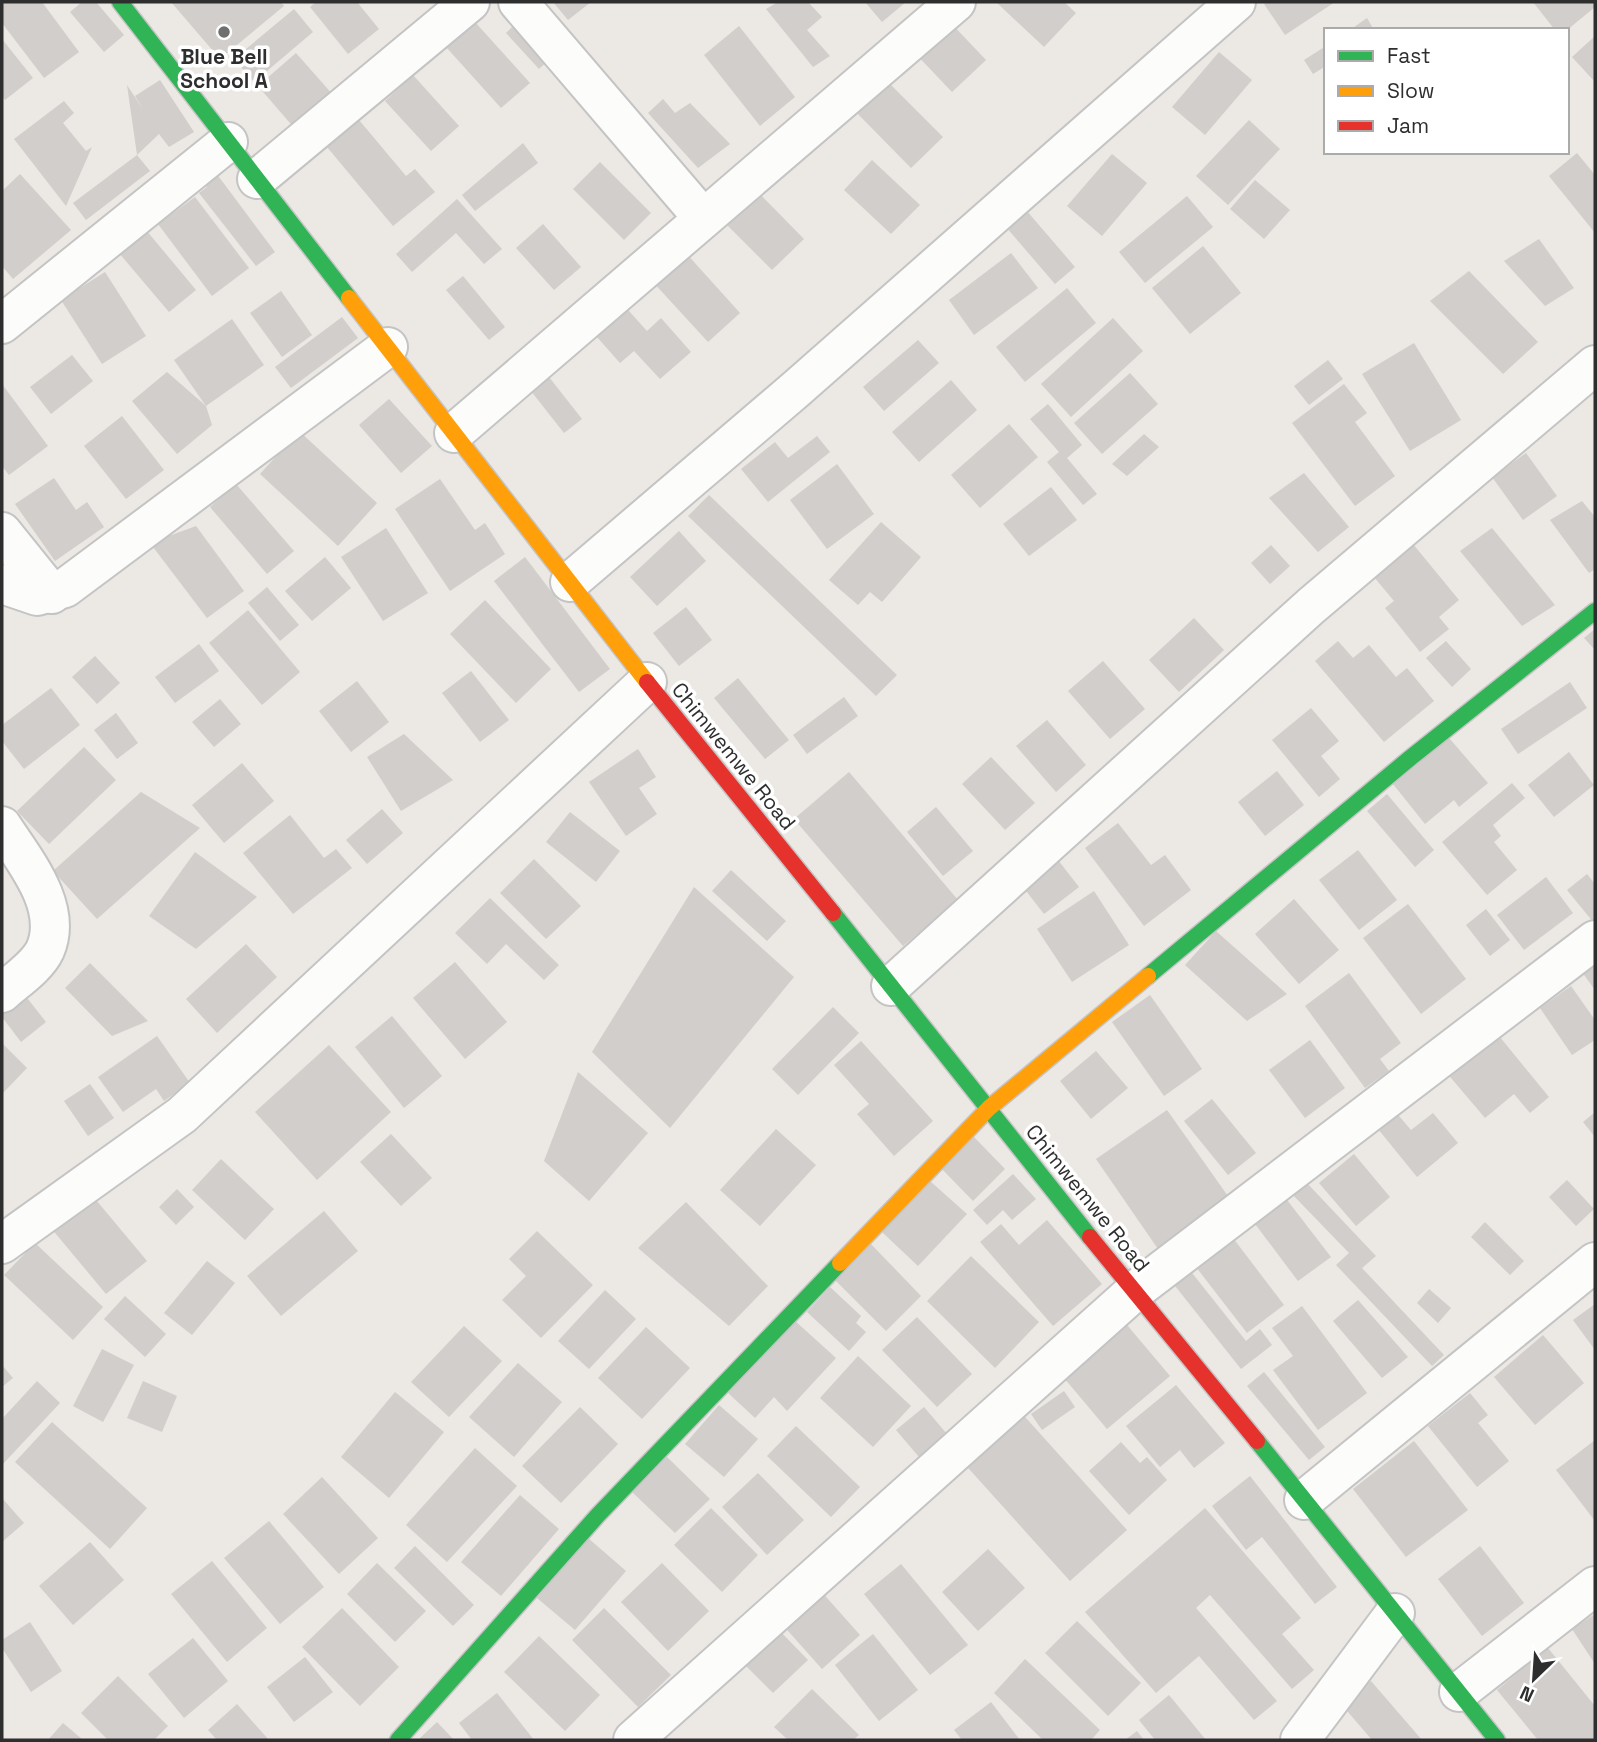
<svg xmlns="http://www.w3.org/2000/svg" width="1597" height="1742" font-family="'Space Grotesk',sans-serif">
<rect width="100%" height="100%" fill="#ece8e4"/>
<g fill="#d1cecb">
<path d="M2,2H42L79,52L44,78L2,23Z"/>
<path d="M82,2H96L124,35L104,52L70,12Z"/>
<path d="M171,2H281L284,6L220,59Z"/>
<path d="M316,2H357L379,29L348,54L310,7Z"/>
<path d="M553,2H591L568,20Z"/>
<path d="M778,2H808L822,17L807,30L830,56L813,67L766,9Z"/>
<path d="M865,2H906L882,22Z"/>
<path d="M996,2H1064L1076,13L1044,47Z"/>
<path d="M1267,2H1335L1285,35L1264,4Z"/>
<path d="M1533,2H1595V7L1567,30H1555Z"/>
<path d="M294,9L313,32L254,82L234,59Z"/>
<path d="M1367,18L1374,30H1350Z"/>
<path d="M948,20L986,60L952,92L913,51Z"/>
<path d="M475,22L530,83L501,108L446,47Z"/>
<path d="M517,22L550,59L539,69L506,33Z"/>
<path d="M739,26L795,97L760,126L704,55Z"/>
<path d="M1595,36V82L1572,57Z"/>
<path d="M2,39L33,78L5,100L2,96Z"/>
<path d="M1326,46V66L1313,74L1304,60Z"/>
<path d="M1219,52L1252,80L1205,135L1172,107Z"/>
<path d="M296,53L341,104L302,137L258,86Z"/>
<path d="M413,75L459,126L431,151L385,101Z"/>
<path d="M885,79L943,137L911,168L854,110Z"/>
<path d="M160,80L194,132L169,147L159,134L137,155L127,85L144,111L135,96Z"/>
<path d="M663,99L675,113L690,103L730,144L698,168L648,113Z"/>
<path d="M64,101L74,113L63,123L86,151L92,147L66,206L14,139Z"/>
<path d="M359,120L406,176L415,169L435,192L393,226L327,147Z"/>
<path d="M1249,120L1280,149L1228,205L1196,176Z"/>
<path d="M523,143L538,163L475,211L462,195Z"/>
<path d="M1577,153L1595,175V233L1549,176Z"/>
<path d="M1112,154L1147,183L1102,236L1067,206Z"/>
<path d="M137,155L150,171L86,220L73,203Z"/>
<path d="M872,160L920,205L891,234L844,190Z"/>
<path d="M600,162L651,213L624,240L573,189Z"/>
<path d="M213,169L275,252L256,266L199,193L207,187L200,179Z"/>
<path d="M20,174L71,230L13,279L2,266V191Z"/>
<path d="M1255,180L1290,210L1264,239L1230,209Z"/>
<path d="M756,190L804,239L772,270L723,221Z"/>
<path d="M1187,196L1213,227L1145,283L1119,252Z"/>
<path d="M195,197L249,268L212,296L158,224Z"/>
<path d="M457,199L502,249L484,264L456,233L412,272L396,254Z"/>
<path d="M1026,210L1075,267L1055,284L1006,227Z"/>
<path d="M543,224L581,267L554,290L516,248Z"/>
<path d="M146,230L196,290L169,312L119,253Z"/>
<path d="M1539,239L1574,288L1545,306L1504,261Z"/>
<path d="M1203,246L1241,293L1190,334L1152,288Z"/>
<path d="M685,252L740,313L708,342L652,281Z"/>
<path d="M1011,253L1038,288L974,335L949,300Z"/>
<path d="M1469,271L1538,342L1503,374L1430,301Z"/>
<path d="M105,272L146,336L102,364L61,300Z"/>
<path d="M463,276L505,327L489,340L446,290Z"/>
<path d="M1067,288L1096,323L1025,382L996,347Z"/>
<path d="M281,291L312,335L282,357L250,313Z"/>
<path d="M620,301L647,331L661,318L691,352L660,379L634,351L620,363L589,328Z"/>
<path d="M342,317L358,338L291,388L275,367Z"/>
<path d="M1113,318L1143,351L1071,417L1041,384Z"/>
<path d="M232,319L264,365L206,406L174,360Z"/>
<path d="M918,340L939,363L884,411L863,387Z"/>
<path d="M1414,343L1461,420L1410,451L1362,374Z"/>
<path d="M72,355L93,381L51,414L30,387Z"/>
<path d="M1328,360L1343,379L1309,405L1294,386Z"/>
<path d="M167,372L206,406L212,425L177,454L132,401Z"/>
<path d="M545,372L582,419L564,433L527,386Z"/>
<path d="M1130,373L1158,404L1102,454L1074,423Z"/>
<path d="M951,380L977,410L919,462L892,432Z"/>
<path d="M2,384L48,446L9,475L2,466Z"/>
<path d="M1344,384L1367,413L1355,422L1395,476L1355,506L1292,423Z"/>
<path d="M389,399L432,446L401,473L359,425Z"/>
<path d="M1048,404L1082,445L1067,458L1097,494L1083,505L1047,462L1059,452L1030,419Z"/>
<path d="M122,416L164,470L126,499L84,446Z"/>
<path d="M1009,424L1038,457L980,508L951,475Z"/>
<path d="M299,431L377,503L338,546L260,474Z"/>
<path d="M1144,434L1159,447L1127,476L1112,464Z"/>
<path d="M817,436L830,452L768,502L741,469L775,442L788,458Z"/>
<path d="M1526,453L1557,496L1523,520L1492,477Z"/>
<path d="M837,464L874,514L827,549L790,500Z"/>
<path d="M1304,473L1349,527L1318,552L1269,498Z"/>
<path d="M54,478L76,510L87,502L104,527L55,561L15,504Z"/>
<path d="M440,479L475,530L485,523L505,554L450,591L395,509Z"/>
<path d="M236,484L294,551L267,574L210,507Z"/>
<path d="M1051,487L1077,520L1029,556L1003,524Z"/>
<path d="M709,495L897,675L876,696L688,516Z"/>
<path d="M1582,501L1595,517V569L1589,573L1550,520Z"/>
<path d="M881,522L921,557L882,602L870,592L858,605L829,580Z"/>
<path d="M196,526L244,591L207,618L150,543Z"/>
<path d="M386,528L428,593L383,621L341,557Z"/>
<path d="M1492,528L1555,605L1522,626L1460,551Z"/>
<path d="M679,531L706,561L657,606L630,577Z"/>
<path d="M1408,538L1459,600L1439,617L1449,629L1420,652L1385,608L1394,601L1369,571Z"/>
<path d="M1271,545L1290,566L1270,584L1251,563Z"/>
<path d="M325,557L351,588L312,621L285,591Z"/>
<path d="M525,557L610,669L579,692L494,581Z"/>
<path d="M267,587L299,625L280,641L248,603Z"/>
<path d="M485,600L551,669L516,703L450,634Z"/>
<path d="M686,607L712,640L679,666L653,633Z"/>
<path d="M248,610L300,672L262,705L209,643Z"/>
<path d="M1194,618L1224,650L1179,692L1149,660Z"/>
<path d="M1595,629V650L1584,638Z"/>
<path d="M1338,641L1353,658L1369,645L1396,677L1407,668L1434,701L1384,742L1315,661Z"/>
<path d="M1446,641L1471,669L1452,687L1426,658Z"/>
<path d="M199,644L219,671L175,703L155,677Z"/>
<path d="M95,656L120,683L97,704L72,677Z"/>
<path d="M1103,661L1145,709L1110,739L1068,691Z"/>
<path d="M471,671L509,720L480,742L442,693Z"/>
<path d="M738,678L789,740L765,759L714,698Z"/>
<path d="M357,681L389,722L351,752L319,711Z"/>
<path d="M1570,682L1587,708L1518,754L1501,729Z"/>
<path d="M51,688L80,725L24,769L2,741V725Z"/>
<path d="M844,697L858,716L807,754L793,735Z"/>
<path d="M220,699L241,724L214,747L192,722Z"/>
<path d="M1311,708L1339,741L1321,756L1340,779L1319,797L1272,740Z"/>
<path d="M116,713L138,743L117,759L94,730Z"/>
<path d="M1047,720L1086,765L1056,792L1016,746Z"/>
<path d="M404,734L453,780L401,811L367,757Z"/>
<path d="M1449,738L1488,783L1459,807L1454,800L1425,824L1393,784Z"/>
<path d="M84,747L116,780L49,844L17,811Z"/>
<path d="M638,749L656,777L639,788L657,814L626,836L589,782Z"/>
<path d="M1569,752L1594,785L1554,817L1528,785Z"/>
<path d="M991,757L1035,803L1005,830L962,784Z"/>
<path d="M242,763L274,801L224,843L192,805Z"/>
<path d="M1277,771L1304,805L1265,836L1238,802Z"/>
<path d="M849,772L958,900L903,946L794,819Z"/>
<path d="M1512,783L1525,798L1493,825L1501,836L1494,842L1517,870L1487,895L1442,842Z"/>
<path d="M141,792L200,828L97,919L53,871Z"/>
<path d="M1387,794L1434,850L1415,867L1367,811Z"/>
<path d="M936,807L973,851L943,876L907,832Z"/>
<path d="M382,809L403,833L367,864L346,840Z"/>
<path d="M570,812L620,851L596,882L546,842Z"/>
<path d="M290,815L324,858L336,849L352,868L293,914L243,853Z"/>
<path d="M1118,823L1151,865L1165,855L1191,890L1144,926L1085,848Z"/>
<path d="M1358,850L1397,900L1359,930L1319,880Z"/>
<path d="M195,852L257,897L196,949L149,916Z"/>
<path d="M534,859L581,906L546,939L500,893Z"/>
<path d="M1058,860L1079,887L1044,914L1023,887Z"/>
<path d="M731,870L786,921L767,941L712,891Z"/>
<path d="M1587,874L1595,884L1594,923L1567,890Z"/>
<path d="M1546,877L1573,913L1524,950L1497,915Z"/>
<path d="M694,887L794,977L670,1128L592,1052Z"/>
<path d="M1094,891L1129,945L1072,982L1037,929Z"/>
<path d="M490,898L559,965L544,980L506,944L487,964L455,933Z"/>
<path d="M1294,899L1339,950L1299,984L1255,934Z"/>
<path d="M1408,904L1466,979L1421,1014L1363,938Z"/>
<path d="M1486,909L1510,940L1490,956L1466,925Z"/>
<path d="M1216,931L1287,994L1247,1021L1185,965Z"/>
<path d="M246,944L277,977L217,1033L186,999Z"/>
<path d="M455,962L507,1022L465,1059L413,998Z"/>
<path d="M90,963L148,1021L112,1036L65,988Z"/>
<path d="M1595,963V990L1582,972Z"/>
<path d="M1349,973L1401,1043L1380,1059L1389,1071L1365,1088L1305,1006Z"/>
<path d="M1571,986L1595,1020V1040L1572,1055L1540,1008Z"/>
<path d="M24,994L46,1022L21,1042L2,1017V1012Z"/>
<path d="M1150,995L1202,1069L1164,1096L1112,1022Z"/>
<path d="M833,1007L859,1033L798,1095L772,1069Z"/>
<path d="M392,1016L442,1076L404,1108L355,1047Z"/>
<path d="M1495,1031L1549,1097L1530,1113L1514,1094L1485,1118L1446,1072Z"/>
<path d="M157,1036L190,1083L164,1101L156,1089L123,1112L98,1077Z"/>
<path d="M1310,1040L1345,1088L1305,1118L1269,1070Z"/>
<path d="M861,1041L933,1121L894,1156L857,1114L869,1104L834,1065Z"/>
<path d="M2,1043L27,1068L2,1094Z"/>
<path d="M329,1045L391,1112L317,1180L255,1112Z"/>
<path d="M1096,1051L1128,1088L1091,1119L1060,1081Z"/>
<path d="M578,1072L648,1133L589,1201L544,1161Z"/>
<path d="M90,1084L114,1118L88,1136L64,1101Z"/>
<path d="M1212,1099L1256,1153L1228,1175L1184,1121Z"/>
<path d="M1393,1109L1411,1130L1433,1113L1458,1143L1417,1177L1374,1124Z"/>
<path d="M1167,1110L1230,1199L1158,1249L1096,1159Z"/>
<path d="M1595,1112V1137L1583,1122Z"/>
<path d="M776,1129L816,1165L760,1226L720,1190Z"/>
<path d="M391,1134L432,1178L401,1206L360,1162Z"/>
<path d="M972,1135L1005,1169L973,1201L939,1166Z"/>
<path d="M1354,1154L1390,1197L1356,1226L1319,1183Z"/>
<path d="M221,1159L274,1209L245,1240L192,1190Z"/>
<path d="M1013,1174L1036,1199L1012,1220L1003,1210L987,1225L973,1210Z"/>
<path d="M1304,1180L1376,1256L1362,1268L1444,1355L1432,1366L1336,1265L1349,1253L1291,1193Z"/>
<path d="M1567,1180L1594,1209L1576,1226L1549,1197Z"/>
<path d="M930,1181L967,1214L918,1266L882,1232Z"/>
<path d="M177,1189L194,1207L176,1225L159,1207Z"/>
<path d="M91,1194L147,1261L106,1294L51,1228Z"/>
<path d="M1284,1196L1331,1257L1298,1281L1252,1220Z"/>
<path d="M686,1202L768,1286L729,1326L638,1248Z"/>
<path d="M324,1211L358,1251L281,1316L247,1276Z"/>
<path d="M1047,1220L1102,1284L1053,1326L980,1242L1001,1224L1019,1245Z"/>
<path d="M1485,1222L1524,1261L1510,1275L1471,1237Z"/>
<path d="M537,1231L593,1285L541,1338L502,1300L526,1276L509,1259Z"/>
<path d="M1233,1238L1284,1305L1247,1333L1196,1267Z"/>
<path d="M869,1242L921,1296L886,1331L833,1278Z"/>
<path d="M35,1243L103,1307L73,1340L4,1275Z"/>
<path d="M971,1256L1039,1322L995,1368L927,1301Z"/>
<path d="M207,1261L235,1283L192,1335L164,1313Z"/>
<path d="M1185,1264L1246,1341L1260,1329L1272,1345L1241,1369L1168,1277Z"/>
<path d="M830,1287L861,1316L856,1323L866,1332L849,1351L807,1312Z"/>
<path d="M1429,1289L1451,1308L1438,1323L1417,1303Z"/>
<path d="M605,1290L636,1319L589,1369L558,1341Z"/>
<path d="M125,1296L166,1334L145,1357L104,1319Z"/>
<path d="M1358,1300L1408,1357L1382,1378L1333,1321Z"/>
<path d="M1595,1304V1350L1573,1320Z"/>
<path d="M1302,1306L1367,1393L1318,1430L1273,1370L1293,1356L1272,1328Z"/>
<path d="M917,1317L972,1374L937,1407L882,1350Z"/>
<path d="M1122,1319L1170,1376L1107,1429L1059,1372Z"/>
<path d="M794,1320L836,1358L787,1411L774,1397L755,1418L727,1392Z"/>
<path d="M464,1326L502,1361L449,1417L411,1382Z"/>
<path d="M646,1327L690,1368L642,1419L598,1378Z"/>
<path d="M1543,1335L1584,1383L1535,1425L1494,1377Z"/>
<path d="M102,1349L134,1365L103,1422L73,1406Z"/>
<path d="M858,1356L911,1406L873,1447L820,1398Z"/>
<path d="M518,1363L562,1402L514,1457L469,1417Z"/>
<path d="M2,1365L13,1378L2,1387Z"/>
<path d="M1264,1372L1325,1447L1309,1460L1247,1386Z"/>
<path d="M37,1381L60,1403L2,1465V1419Z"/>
<path d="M143,1381L177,1396L162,1432L127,1418Z"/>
<path d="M1176,1385L1225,1443L1194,1468L1180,1450L1160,1467L1126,1426Z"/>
<path d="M1064,1391L1075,1407L1042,1430L1031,1414Z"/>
<path d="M395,1392L444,1432L389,1498L341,1457Z"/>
<path d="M1470,1393L1488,1415L1478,1423L1509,1461L1477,1487L1428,1426Z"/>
<path d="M719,1405L758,1439L724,1477L685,1444Z"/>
<path d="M580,1407L618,1444L561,1503L522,1466Z"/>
<path d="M924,1407L947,1434L919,1457L896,1430Z"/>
<path d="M1017,1408L1127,1530L1070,1581L960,1459Z"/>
<path d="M52,1422L147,1508L110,1549L15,1462Z"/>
<path d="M796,1426L860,1487L831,1517L767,1456Z"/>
<path d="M1595,1440V1521L1556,1470Z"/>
<path d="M1414,1441L1468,1510L1406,1557L1353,1489Z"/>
<path d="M1121,1442L1140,1463L1147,1457L1167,1480L1129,1515L1089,1471Z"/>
<path d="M475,1448L517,1486L447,1562L406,1525Z"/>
<path d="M665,1455L710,1499L675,1533L630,1490Z"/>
<path d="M758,1473L804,1520L767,1555L722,1507Z"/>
<path d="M1250,1476L1337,1587L1315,1604L1262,1537L1246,1550L1212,1506Z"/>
<path d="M322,1477L378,1538L339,1574L283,1514Z"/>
<path d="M520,1495L559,1529L501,1596L461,1562Z"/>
<path d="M2,1498L24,1523L2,1542Z"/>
<path d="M711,1508L758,1555L722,1592L674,1545Z"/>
<path d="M1205,1508L1301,1618L1282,1634L1314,1670L1292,1689L1210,1595L1196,1608L1277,1701L1254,1720L1199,1656L1156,1693L1085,1612Z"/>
<path d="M269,1521L324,1587L280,1624L224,1558Z"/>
<path d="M588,1538L626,1571L575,1630L537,1598Z"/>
<path d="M90,1542L124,1580L73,1625L39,1586Z"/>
<path d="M415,1546L474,1605L453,1626L394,1568Z"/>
<path d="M1480,1546L1524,1603L1482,1636L1438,1579Z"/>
<path d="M988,1549L1025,1588L978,1631L942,1592Z"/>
<path d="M212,1561L267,1628L227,1662L171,1594Z"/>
<path d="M377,1563L426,1611L395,1642L347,1594Z"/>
<path d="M662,1563L709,1611L668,1651L621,1602Z"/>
<path d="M901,1564L968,1645L930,1675L864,1594Z"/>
<path d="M819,1589L860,1635L822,1669L781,1623Z"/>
<path d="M342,1608L399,1667L360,1706L302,1647Z"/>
<path d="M604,1608L671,1675L638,1707L572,1640Z"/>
<path d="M1595,1614V1664L1572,1629Z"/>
<path d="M1077,1621L1141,1683L1108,1716L1045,1653Z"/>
<path d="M30,1622L62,1671L31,1692L2,1648V1640Z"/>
<path d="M774,1625L808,1660L773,1693L739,1659Z"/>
<path d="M873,1634L918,1690L879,1721L835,1665Z"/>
<path d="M539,1636L600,1695L565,1731L504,1672Z"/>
<path d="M193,1638L228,1681L184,1718L148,1674Z"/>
<path d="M1548,1648L1595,1706V1740H1538L1497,1690Z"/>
<path d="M305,1657L333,1692L294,1722L267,1687Z"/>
<path d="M1025,1659L1100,1730L1091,1740H1043L994,1693Z"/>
<path d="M118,1676L168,1726L154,1740H108L81,1713Z"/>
<path d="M1371,1681L1422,1740H1372L1342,1705Z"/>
<path d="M812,1689L859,1735L853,1740H788L774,1727Z"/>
<path d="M497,1693L534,1740H472L459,1723Z"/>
<path d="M1169,1695L1206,1740H1155L1139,1720Z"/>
<path d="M991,1702L1020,1740H962L954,1730Z"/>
<path d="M237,1704L269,1740H217L208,1730Z"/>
<path d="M437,1722L454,1740H418Z"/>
<path d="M63,1723L83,1740H48Z"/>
<path d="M1137,1731L1144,1740H1125Z"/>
</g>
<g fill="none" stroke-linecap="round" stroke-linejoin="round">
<g stroke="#c5c4c5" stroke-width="42">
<g id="street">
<path d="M518,2L703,218"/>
<path d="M257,179L470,2"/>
<path d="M2,324L228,142"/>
<path d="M454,433L956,2"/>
<path d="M2,532L52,594"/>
<path d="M570,582L795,390L1236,2"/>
<path d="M2,584L37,596L65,588L388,347"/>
<path d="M2,826C24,860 64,907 45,950C37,967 15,981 2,993"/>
<path d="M891,986L1311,606L1595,365"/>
<path d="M2,1244L182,1115L647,682"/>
<path d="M1304,1500L1595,1262"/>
<path d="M1459,1692L1595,1586"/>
<path d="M633,1740L1136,1290L1595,940"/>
<path d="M1300,1740L1395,1613"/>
</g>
</g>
<g stroke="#c5c4c5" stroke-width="19">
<g id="fast">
<path d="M120,2L349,298"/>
<path d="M833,913L1090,1237"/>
<path d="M1148,976L1409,759L1595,611"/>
<path d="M1257,1441L1497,1740"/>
<path d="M398,1740L598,1515L840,1263"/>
</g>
</g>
<g stroke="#c5c4c5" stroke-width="19">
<g id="slow">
<path d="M349,298L647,682"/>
<path d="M840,1263L989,1108L1148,976"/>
</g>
</g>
<g stroke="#c5c4c5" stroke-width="19">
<g id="jam">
<path d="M647,682L833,913"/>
<path d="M1090,1237L1257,1441"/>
</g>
</g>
<use href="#street" stroke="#fcfcfb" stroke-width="38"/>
<use href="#fast" stroke="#30b455" stroke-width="16"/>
<use href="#slow" stroke="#ff9f0a" stroke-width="16"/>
<use href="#jam" stroke="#e5322d" stroke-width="16"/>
</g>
<circle fill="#706f6e" stroke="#fff" stroke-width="2.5" cx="224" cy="32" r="7"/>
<g text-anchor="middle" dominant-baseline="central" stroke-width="7" stroke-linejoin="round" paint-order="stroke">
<g font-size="21" font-weight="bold" fill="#2e2e2e" stroke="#fff">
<text x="224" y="56">Blue Bell<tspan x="224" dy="24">School A</tspan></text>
</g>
<g font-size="21" fill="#2e2e2e" stroke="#fff">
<text transform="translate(734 756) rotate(51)">Chimwemwe Road</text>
<text transform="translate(1088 1198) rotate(51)">Chimwemwe Road</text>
</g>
</g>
<rect width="1597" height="1742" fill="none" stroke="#2e2e2e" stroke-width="7"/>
<rect x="1324" y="28" width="245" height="126" fill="#ffffff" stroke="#ababab" stroke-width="2"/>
<rect x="1338" y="51" width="35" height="10" fill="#30b455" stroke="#ababab" stroke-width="2"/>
<text x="1387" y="63" font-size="21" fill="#2e2e2e">Fast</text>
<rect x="1338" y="86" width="35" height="10" fill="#ff9f0a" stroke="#ababab" stroke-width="2"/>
<text x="1387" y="98" font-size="21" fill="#2e2e2e">Slow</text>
<rect x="1338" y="121" width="35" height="10" fill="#e5322d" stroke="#ababab" stroke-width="2"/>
<text x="1387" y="133" font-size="21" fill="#2e2e2e">Jam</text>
<g transform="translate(1534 1679) rotate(205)" stroke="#ffffff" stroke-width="5" paint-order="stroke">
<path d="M0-5L12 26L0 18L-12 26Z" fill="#2e2e2e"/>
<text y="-10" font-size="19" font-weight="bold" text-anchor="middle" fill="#2e2e2e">N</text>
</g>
</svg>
